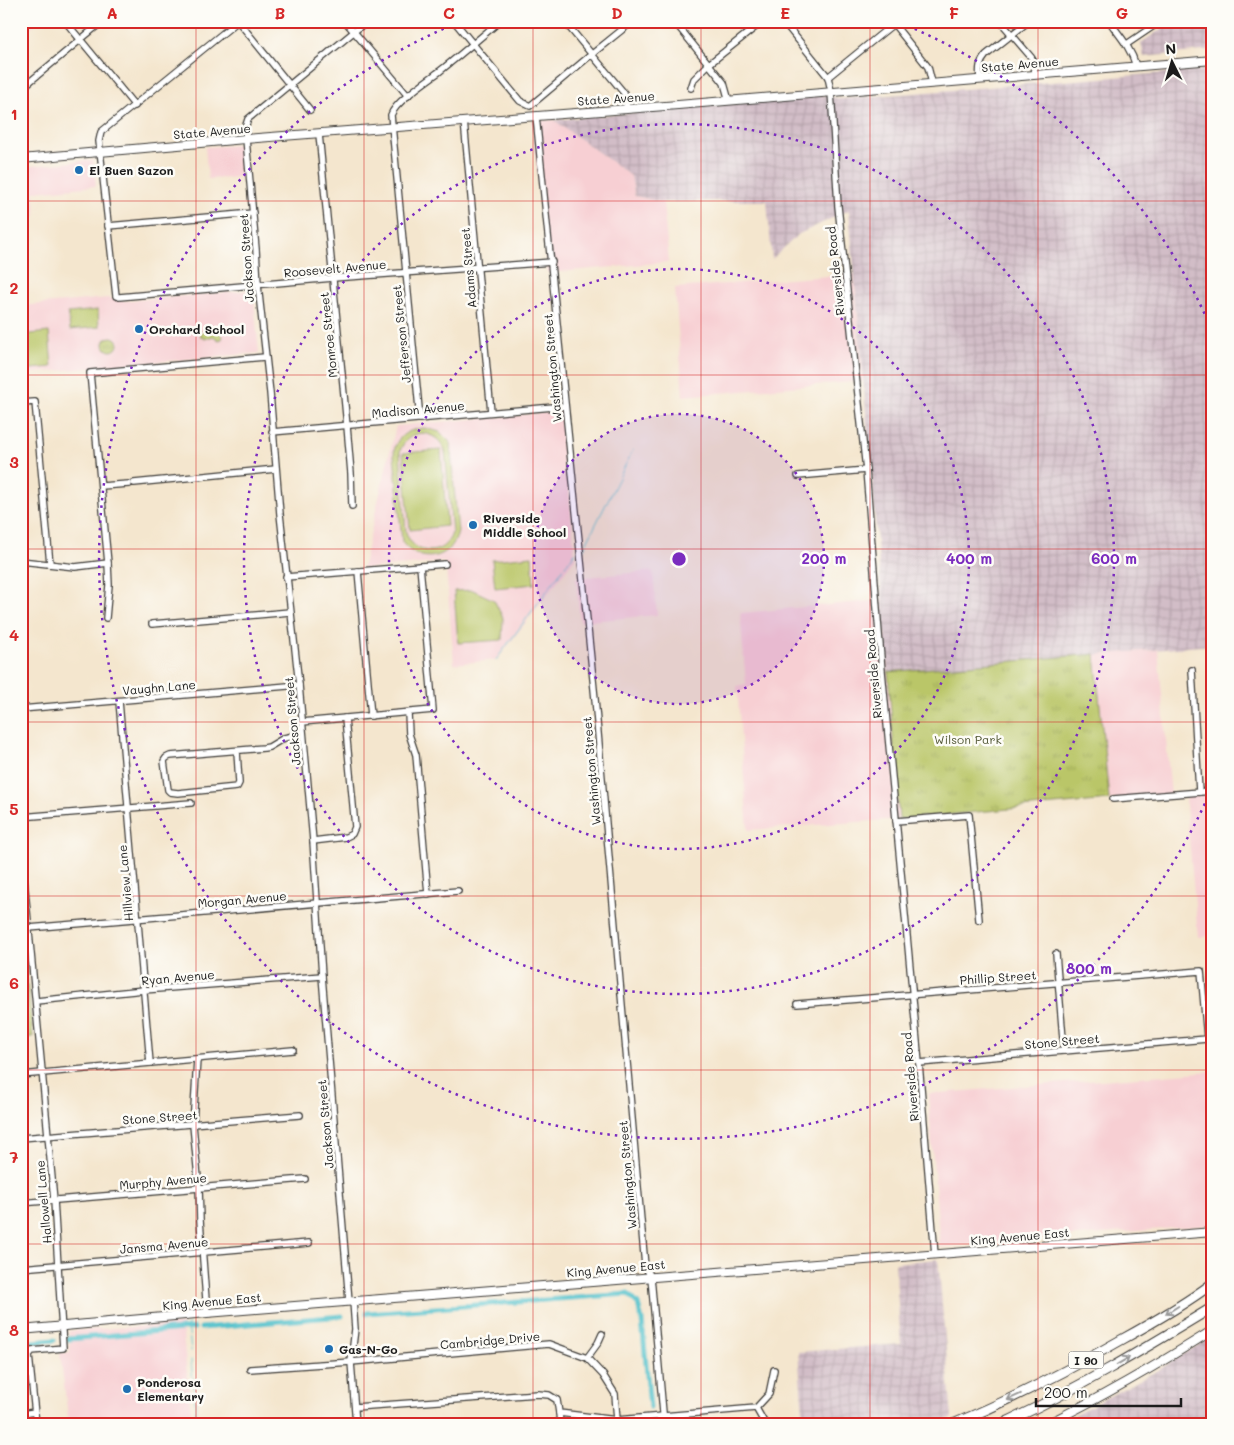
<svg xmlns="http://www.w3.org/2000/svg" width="1234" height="1445" font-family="Mali,sans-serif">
<defs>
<pattern id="industrial-grid" width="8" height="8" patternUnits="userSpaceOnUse" patternTransform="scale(1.25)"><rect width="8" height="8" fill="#d2bdc7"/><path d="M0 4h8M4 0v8" fill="none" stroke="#b4a2aa"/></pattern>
<pattern id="grass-tufts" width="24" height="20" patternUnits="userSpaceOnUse" patternTransform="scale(1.25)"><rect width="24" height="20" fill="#bac668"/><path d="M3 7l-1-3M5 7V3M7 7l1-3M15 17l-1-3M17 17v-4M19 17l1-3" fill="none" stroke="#9faa5a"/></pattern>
</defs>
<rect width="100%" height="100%" fill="#fdfcf7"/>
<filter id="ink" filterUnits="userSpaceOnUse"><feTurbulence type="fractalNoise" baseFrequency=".02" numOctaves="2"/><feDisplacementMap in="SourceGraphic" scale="10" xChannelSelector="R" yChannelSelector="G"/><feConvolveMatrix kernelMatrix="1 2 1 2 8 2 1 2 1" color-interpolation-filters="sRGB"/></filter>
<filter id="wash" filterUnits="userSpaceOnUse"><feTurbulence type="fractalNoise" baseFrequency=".0096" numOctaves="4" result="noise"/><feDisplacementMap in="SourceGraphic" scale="20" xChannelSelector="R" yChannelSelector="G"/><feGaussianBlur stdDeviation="1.12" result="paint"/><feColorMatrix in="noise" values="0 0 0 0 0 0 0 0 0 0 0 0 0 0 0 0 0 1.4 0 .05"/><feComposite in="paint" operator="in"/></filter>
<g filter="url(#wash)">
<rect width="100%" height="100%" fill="#f4e6ce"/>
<g fill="#f7cfd3">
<path d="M21,21H39L21,36Z"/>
<path d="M554,120L631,176L635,196L663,202L669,262L548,273L532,121Z"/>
<path d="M239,145L242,177L208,179L205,147Z"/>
<path d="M93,160L96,186L34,192L36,216L21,217V167Z"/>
<path d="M854,274L863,381L683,396L675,288Z"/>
<path d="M253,290L259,353L21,374V306L108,298L125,301Z"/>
<path d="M562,411L575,558L497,660L454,664L446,568L444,562L362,569L396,426Z"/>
<path d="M653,571L657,615L580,622L576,578Z"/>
<path d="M882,600L899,819L748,830L737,686L746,684L740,613Z"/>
<path d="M1158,650L1171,796L1109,800L1095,654Z"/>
<path d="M1213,793V936L1198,937L1185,795Z"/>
<path d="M1213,1071V1225L940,1247L928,1094Z"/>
<path d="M182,1324L192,1424H69L60,1353L70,1352L69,1331Z"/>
</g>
<g fill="url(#industrial-grid)">
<path d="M1173,21H1213V50L1144,57L1141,43Z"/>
<path d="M1213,69V645L888,672L849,210L799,234L772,259L767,201H706L663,202L635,196L631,176L554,120L823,95L841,99Z"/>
<path d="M938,1259L952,1418L932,1424H804L798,1352L901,1344L895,1263Z"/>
<path d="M1213,1336V1424H1058L1160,1369Z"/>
</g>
<g fill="url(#grass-tufts)" stroke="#6b7142">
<path d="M210,327L215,328L223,336L222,339L219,340L213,336L205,339L201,337C198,329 207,331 210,327Z"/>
<circle cx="111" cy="344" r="7"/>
<path d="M1095,654L1109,800L899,819L888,672Z"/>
<path d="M21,921L33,1037L21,1038Z"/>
</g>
<g fill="#bac668" stroke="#6b7142" fill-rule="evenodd">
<path d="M98,310L99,327L70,330L68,313Z"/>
<path d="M49,332L52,367L21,370V335Z"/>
<path d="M425,428L440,432L450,442L458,532C452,561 418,565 402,542L394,455C394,437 408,429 425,428ZM421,433C433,434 441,440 445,451L452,533C444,558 413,556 406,532L400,451C404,441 410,435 421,433Z"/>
<path d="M441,450L447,526L410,530L403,453Z"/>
<path d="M532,556L534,584L495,588L492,560Z"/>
<path d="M473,590L494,600L503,618L502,640L458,643L454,591Z"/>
</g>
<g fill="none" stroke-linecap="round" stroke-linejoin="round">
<g stroke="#53c1cb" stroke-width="1">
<path d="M583,550L633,450"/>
<path d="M496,660L574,554L576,553"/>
<path d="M188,1324L191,1351"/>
<path d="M191,1360L197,1424"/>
</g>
<g stroke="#53c1cb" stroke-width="5">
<path d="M367,1313L628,1294L638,1304L642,1320L650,1407"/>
<path d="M201,1328L342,1316"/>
<path d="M68,1339L194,1328"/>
<path d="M21,1343L54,1340"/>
</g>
</g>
</g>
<g filter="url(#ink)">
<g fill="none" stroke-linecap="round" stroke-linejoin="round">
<g stroke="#3c3a37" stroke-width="8">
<g id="minor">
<path d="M65,21L135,106"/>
<path d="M345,21L408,96"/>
<path d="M454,21L520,101L530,106L592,54L633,21"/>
<path d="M564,21L624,93L627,108"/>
<path d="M674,21L724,83L729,101"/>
<path d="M783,21L828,77L831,91L838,206L866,470L882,671L919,1063L935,1255"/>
<path d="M1000,21L1031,57L1034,62L1035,74"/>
<path d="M1109,21C1120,36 1131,48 1136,66"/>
<path d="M893,23L928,67L932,83"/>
<path d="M1127,44L1161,21"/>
<path d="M828,77L897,21"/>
<path d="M980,79C979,69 979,63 986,55L1029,21"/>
<path d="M691,88L694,79L709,64L763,21"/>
<path d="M21,89L103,21"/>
<path d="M310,110L238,21L101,132L99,141L116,296L119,297L333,278L552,262"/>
<path d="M536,116L595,699L645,1266L651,1277L664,1424"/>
<path d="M464,121L491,412"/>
<path d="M319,134L347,426L351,473L352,506"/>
<path d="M108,226L253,213"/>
<path d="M21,403L35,402L50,564"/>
<path d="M420,419L391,115C396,101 427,81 440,71C460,55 480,38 500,21"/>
<path d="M272,432L565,406"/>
<path d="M798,476L866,470"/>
<path d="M134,483L276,469"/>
<path d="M101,486L129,484"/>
<path d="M21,561L75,567L108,563"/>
<path d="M358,571L371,716"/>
<path d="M286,577L445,564"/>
<path d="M106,618L109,585L108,563L90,373L265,357"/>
<path d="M152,624L290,612"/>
<path d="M1192,670L1199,792"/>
<path d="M119,701L150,1063"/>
<path d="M21,709L299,685"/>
<path d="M408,713L409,734L416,755L428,894"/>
<path d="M302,722L433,710L420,566"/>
<path d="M237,751L239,783L237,787L178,793L170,792L168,790L164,761L166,758L170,756L264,748L269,747L284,738L303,734"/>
<path d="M1113,799L1213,791"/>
<path d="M21,817L191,803"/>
<path d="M896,821L969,815L979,920"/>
<path d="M313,841L346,837L352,834L355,827L345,718"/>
<path d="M21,846L54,1200L63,1348L32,1351L29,1355L36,1424"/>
<path d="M29,928L458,891"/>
<path d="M1056,954L1064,1051"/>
<path d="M36,1001L144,990L322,976"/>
<path d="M797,1004L1201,971L1207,1039L919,1063"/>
<path d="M197,1059L193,1125L199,1188L200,1220L207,1313"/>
<path d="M21,1075L293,1050"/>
<path d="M21,1138L300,1115"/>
<path d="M21,1203L305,1179"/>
<path d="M21,1268L309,1243"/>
<path d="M349,1301L322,976L313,841L299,685L280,514L270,393L258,285L256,249L245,128L248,119L367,21"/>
<path d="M353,1301L355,1329L351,1362L356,1424"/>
<path d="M587,1358L598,1343L602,1334"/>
<path d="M250,1369L351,1362L549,1344L587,1358L603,1375L615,1394L617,1420"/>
<path d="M21,1376L30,1375"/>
<path d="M355,1407L538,1394L549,1395L557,1400L559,1413L617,1420L756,1408L765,1424"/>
<path d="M756,1408L769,1394L774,1370"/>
<path d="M559,1413L560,1424"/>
<path d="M21,1414L35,1412"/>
</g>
</g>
<g stroke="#3c3a37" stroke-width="10">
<g id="major">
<path d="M21,159L245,139L678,105L1213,60"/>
<path d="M21,1330L207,1313L1213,1232"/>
<path d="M1047,1424C1104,1396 1159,1364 1213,1330"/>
</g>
</g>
<g stroke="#3c3a37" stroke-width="11">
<g id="highway">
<path d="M953,1424C1011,1400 1067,1371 1121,1340C1152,1323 1184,1305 1213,1283"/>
<path d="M1002,1424C1076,1390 1144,1349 1213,1307"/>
</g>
</g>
<use href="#minor" stroke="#fff" stroke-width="5.5"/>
<use href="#major" stroke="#fff" stroke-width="8"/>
<use href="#highway" stroke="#fff" stroke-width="9"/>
</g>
<defs><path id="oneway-shaft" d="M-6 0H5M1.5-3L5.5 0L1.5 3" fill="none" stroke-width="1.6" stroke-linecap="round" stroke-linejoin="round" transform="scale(1.25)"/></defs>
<g stroke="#999">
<use href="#oneway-shaft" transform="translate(1172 1310) rotate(148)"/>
<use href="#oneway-shaft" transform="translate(1123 1361) rotate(-31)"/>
<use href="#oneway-shaft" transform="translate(1014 1397) rotate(155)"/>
</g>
</g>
<path fill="none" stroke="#d62828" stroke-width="1" stroke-opacity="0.55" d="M196,21V1424M364,21V1424M533,21V1424M701,21V1424M870,21V1424M1038,21V1424M21,201H1213M21,375H1213M21,549H1213M21,722H1213M21,896H1213M21,1070H1213M21,1244H1213"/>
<circle cx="679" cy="559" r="145" fill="#7b2cbf" fill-opacity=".12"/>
<g fill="none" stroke="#7b2cbf" stroke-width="2.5" stroke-dasharray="2.5 5">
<circle cx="679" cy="559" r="145"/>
<circle cx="679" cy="559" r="290"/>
<circle cx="679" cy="559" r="435"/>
<path d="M1211 790A580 580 0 1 1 457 23M901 23A580 580 0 0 1 1211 328"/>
</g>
<g fill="#1f6fb2" stroke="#fdfcf7" stroke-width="2">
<circle cx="79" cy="170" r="5"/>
<circle cx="139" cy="329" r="5"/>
<circle cx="473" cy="525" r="5"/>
<circle cx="329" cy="1349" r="5"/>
<circle cx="127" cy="1389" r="5"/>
</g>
<g text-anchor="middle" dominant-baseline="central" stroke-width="5" stroke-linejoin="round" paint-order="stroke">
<rect fill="#fdfcf7" stroke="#605f5e" stroke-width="1" x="1068.5" y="1351.5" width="35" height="17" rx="4"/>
<g font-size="11" font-weight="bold" fill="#1c1c1c">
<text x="1086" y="1360">I 90</text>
</g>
<g font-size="12" fill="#1c1c1c" stroke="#fdfcf7">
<text transform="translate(1020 64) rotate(-5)">State Avenue</text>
<text transform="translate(616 98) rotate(-4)">State Avenue</text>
<text transform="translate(212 131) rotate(-5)">State Avenue</text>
<text transform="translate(246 258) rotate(-94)">Jackson Street</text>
<text transform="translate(335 268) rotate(-5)">Roosevelt Avenue</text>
<text transform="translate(468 268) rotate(-95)">Adams Street</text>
<text transform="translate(835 271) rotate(-96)">Riverside Road</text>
<text transform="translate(401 334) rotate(-96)">Jefferson Street</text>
<text transform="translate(328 335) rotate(-96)">Monroe Street</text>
<text transform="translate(552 368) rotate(-95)">Washington Street</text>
<text transform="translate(418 409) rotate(-5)">Madison Avenue</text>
<text transform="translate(873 674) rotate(-95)">Riverside Road</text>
<text transform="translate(159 687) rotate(-5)">Vaughn Lane</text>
<text transform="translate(292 721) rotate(-95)">Jackson Street</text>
<text transform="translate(591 771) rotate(-95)">Washington Street</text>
<text transform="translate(125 883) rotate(-95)">Hillview Lane</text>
<text transform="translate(242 899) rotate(-5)">Morgan Avenue</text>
<text transform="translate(178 977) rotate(-5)">Ryan Avenue</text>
<text transform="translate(998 977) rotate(-4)">Phillip Street</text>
<text transform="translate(1062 1041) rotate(-5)">Stone Street</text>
<text transform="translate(910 1077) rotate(-95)">Riverside Road</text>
<text transform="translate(160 1117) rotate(-4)">Stone Street</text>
<text transform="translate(325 1124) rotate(-95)">Jackson Street</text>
<text transform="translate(627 1175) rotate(-95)">Washington Street</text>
<text transform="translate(163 1181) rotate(-5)">Murphy Avenue</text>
<text transform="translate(43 1202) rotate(-95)">Hallowell Lane</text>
<text transform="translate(1020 1236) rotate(-5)">King Avenue East</text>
<text transform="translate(164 1245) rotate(-5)">Jansma Avenue</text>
<text transform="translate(616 1268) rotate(-5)">King Avenue East</text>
<text transform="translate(212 1301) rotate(-5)">King Avenue East</text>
<text transform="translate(490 1340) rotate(-5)">Cambridge Drive</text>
</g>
<g font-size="12" font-weight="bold" fill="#1c1c1c" stroke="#fdfcf7" text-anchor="start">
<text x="89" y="170">El Buen Sazon</text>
<text x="149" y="329">Orchard School</text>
<text x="483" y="518">Riverside<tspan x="483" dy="14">Middle School</tspan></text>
<text x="339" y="1349">Gas-N-Go</text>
<text x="137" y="1382">Ponderosa<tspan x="137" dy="14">Elementary</tspan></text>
</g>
<g font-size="12" fill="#535837" stroke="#fdfcf7">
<text x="968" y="739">Wilson Park</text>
</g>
</g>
<circle cx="679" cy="559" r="8" fill="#7b2cbf" stroke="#fdfcf7" stroke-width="2.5"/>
<g font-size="15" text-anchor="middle" font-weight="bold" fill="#7b2cbf" stroke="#fdfcf7" stroke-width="5" stroke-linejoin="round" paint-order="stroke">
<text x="824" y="564">200 m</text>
<text x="969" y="564">400 m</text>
<text x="1114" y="564">600 m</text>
<text x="1089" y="974">800 m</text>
</g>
<rect width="1234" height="1445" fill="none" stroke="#fdfcf7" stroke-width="55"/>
<g transform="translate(1172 62) rotate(355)" stroke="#fdfcf7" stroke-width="4" paint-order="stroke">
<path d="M0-4L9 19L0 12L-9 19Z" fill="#1c1c1c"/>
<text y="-8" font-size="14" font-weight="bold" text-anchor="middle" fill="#1c1c1c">N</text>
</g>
<path d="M1036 1398v8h145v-8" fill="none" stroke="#1c1c1c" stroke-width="2.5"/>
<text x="1044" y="1398" font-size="15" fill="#1c1c1c" stroke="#fdfcf7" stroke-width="4" paint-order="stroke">200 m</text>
<rect x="28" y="28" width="1178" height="1390" fill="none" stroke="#d62828" stroke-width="2"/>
<g font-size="16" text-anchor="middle" font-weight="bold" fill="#d62828">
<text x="112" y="19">A</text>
<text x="280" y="19">B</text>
<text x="449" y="19">C</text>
<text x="617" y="19">D</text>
<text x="785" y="19">E</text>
<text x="954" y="19">F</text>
<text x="1122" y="19">G</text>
<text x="14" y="120">1</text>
<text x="14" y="294">2</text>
<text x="14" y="468">3</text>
<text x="14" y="641">4</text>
<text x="14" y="815">5</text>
<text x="14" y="989">6</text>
<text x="14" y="1163">7</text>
<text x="14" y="1336">8</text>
</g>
</svg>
